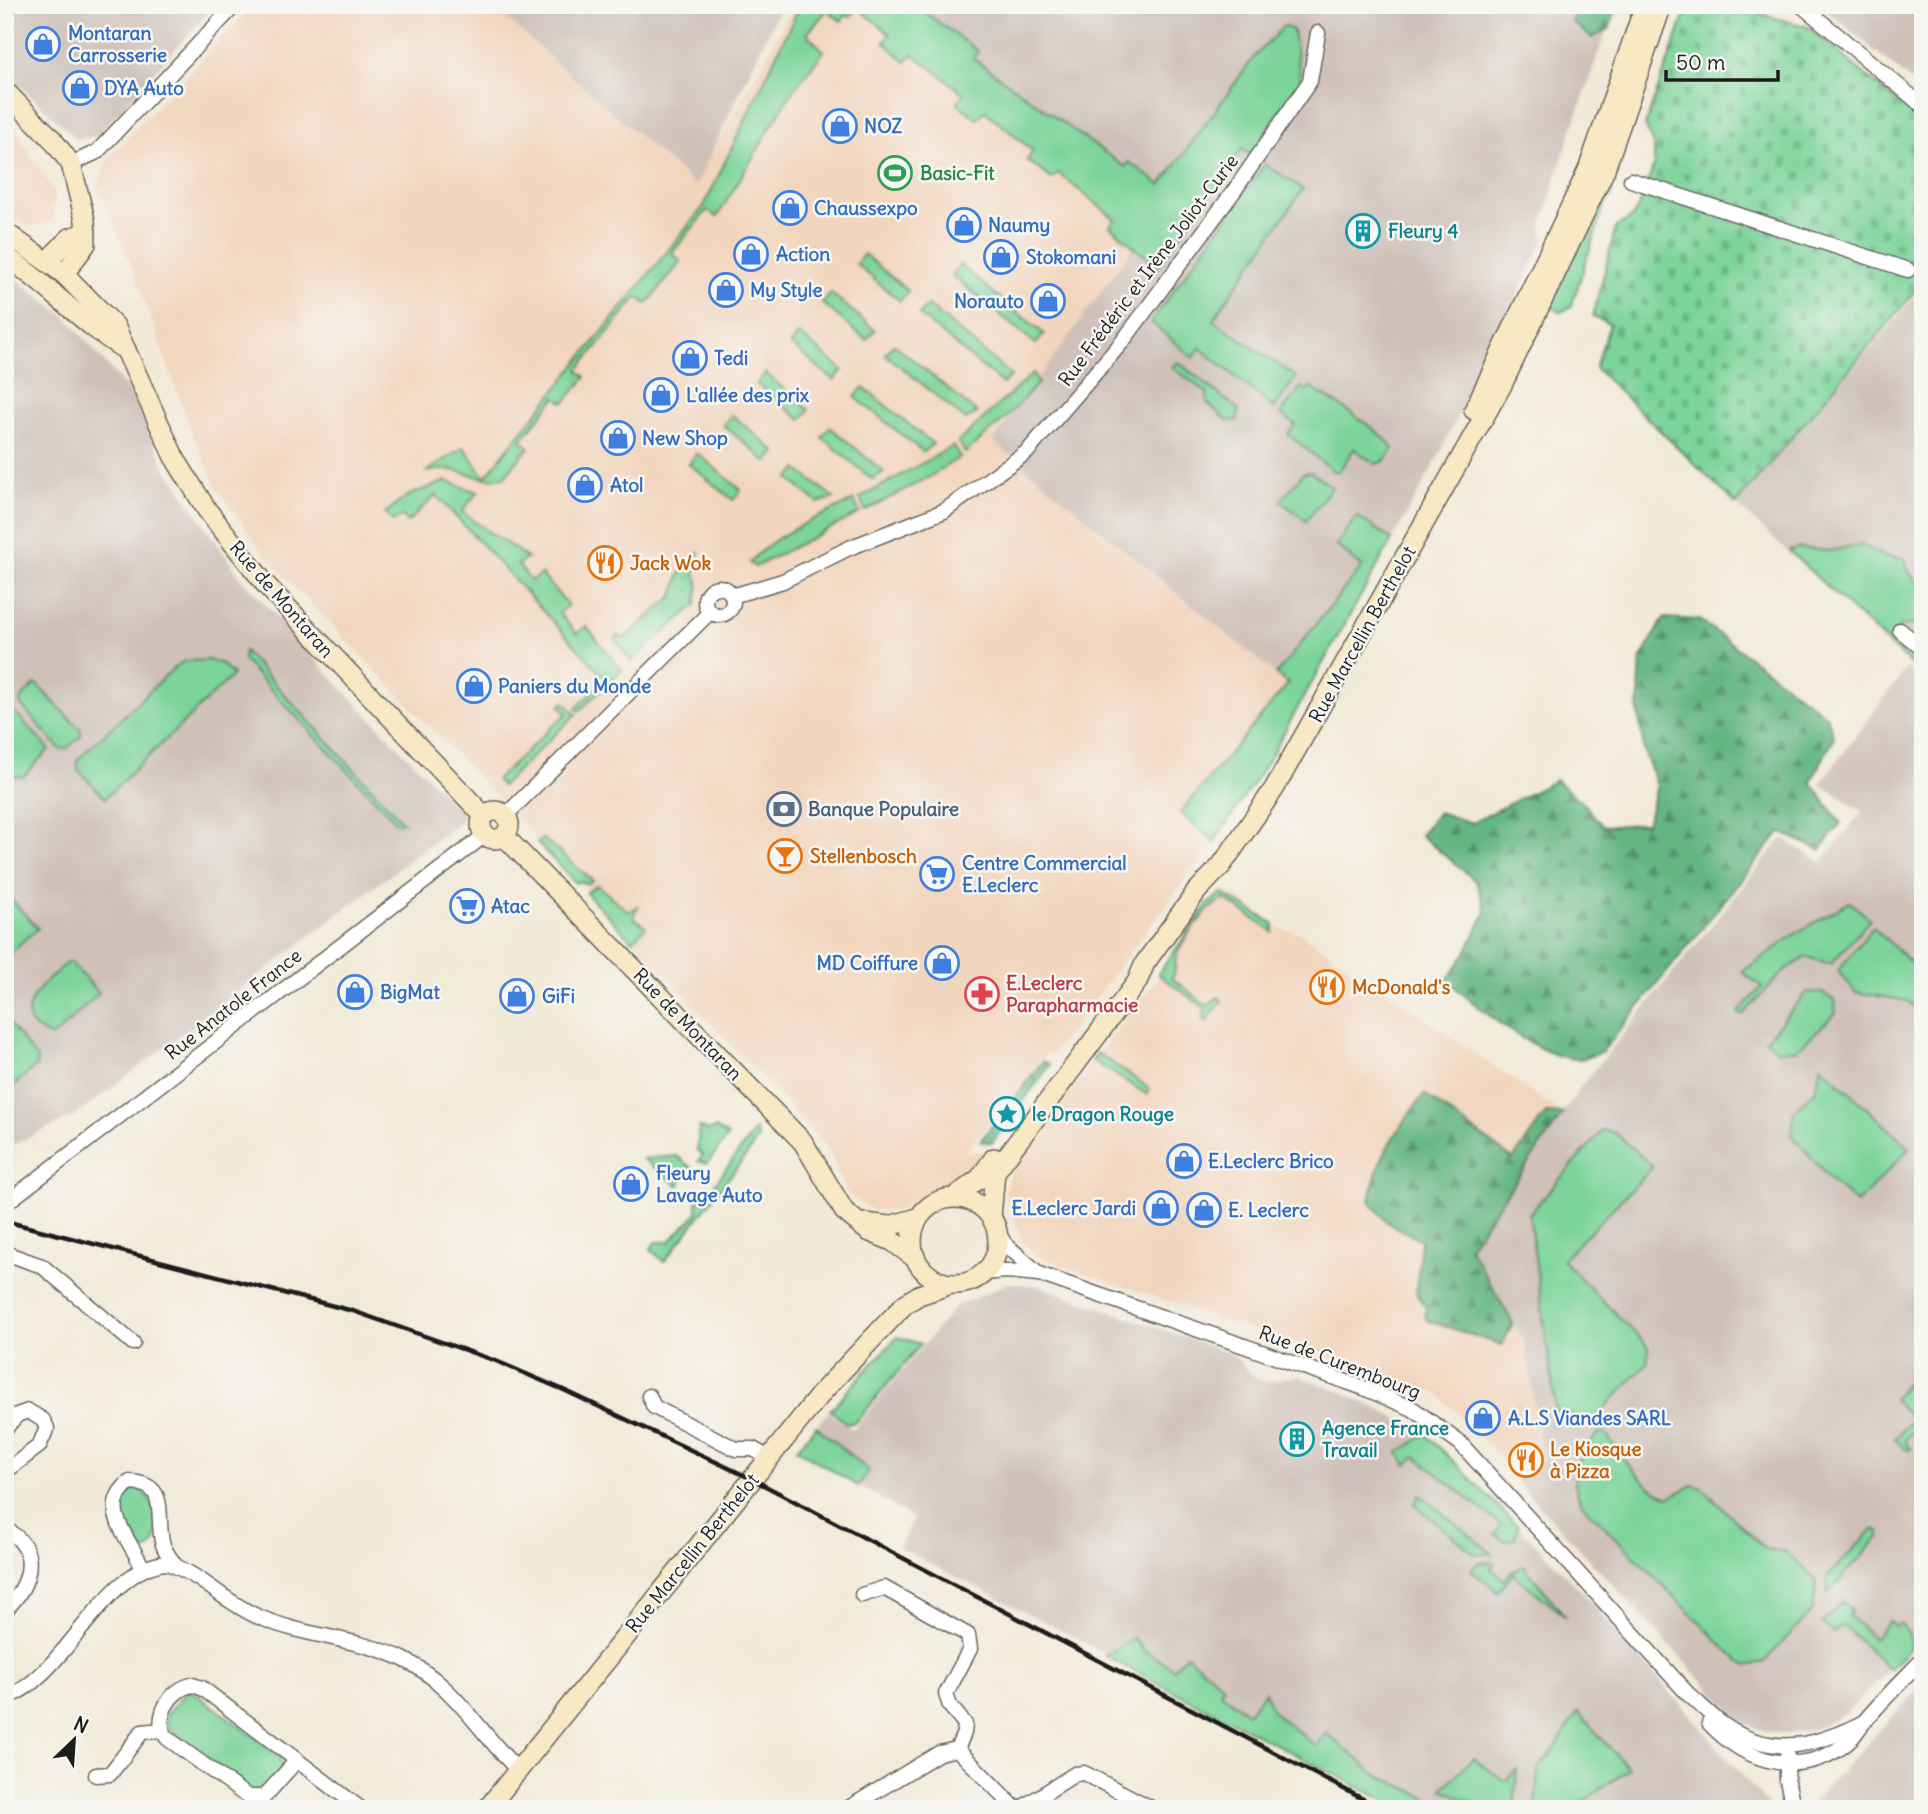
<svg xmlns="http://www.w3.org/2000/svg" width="1928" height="1814" font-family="Delius,sans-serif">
<defs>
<pattern id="forest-firs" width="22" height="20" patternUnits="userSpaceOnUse" patternTransform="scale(1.75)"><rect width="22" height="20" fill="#64b682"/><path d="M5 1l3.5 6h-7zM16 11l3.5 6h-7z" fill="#52936a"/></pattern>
<pattern id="cemetery-stones" width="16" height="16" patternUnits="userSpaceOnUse" patternTransform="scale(1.75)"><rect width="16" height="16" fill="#7bd49a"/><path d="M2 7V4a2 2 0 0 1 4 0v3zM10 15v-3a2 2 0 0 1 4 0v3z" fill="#6ab584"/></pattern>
<pattern id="garden-dots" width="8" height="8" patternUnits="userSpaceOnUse" patternTransform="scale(1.75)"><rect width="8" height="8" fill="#7bd49a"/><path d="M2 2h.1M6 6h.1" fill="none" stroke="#6ab584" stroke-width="1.8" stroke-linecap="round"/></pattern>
</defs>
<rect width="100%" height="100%" fill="#f6f6f2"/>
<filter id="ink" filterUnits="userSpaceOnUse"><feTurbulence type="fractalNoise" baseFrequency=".0143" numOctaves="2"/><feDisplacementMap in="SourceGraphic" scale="14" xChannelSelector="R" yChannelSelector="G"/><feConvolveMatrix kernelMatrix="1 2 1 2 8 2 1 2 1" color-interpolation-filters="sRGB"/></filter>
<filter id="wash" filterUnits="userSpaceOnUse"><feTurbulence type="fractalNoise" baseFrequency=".00686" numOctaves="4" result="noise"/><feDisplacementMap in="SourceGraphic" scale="28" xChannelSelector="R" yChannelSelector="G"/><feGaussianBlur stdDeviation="1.57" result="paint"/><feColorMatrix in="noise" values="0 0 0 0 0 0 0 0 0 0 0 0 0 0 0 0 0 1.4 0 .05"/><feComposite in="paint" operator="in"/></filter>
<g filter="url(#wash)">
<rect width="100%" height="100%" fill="#f2ead8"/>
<g fill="#f2d5bd">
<path d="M253,5H491L695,185L794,5H875L1156,216L993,441L1303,697L1266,764L1214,842L1052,1055L1048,1053L965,1152H986L959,1183L935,1188L896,1211L872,1210L847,1193L828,1148L565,867L266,557L216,486L191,431L133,269L97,185L108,158Z"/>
<path d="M5,112L55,193L53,221L30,227L5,215Z"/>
<path d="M1220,891L1228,892L1279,928L1301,933L1563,1114L1469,1247L1525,1344L1556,1491L1544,1503L1438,1394L1041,1258L1022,1242L1005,1191L1010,1173L1033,1138L1159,976L1209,902Z"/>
</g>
<g fill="#cfc1ba">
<path d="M5,5H215L97,136L77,139L5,72Z"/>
<path d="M491,5H781L696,186Z"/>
<path d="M875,5H1615L1559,168L1542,225L1544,240L1431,471L1303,697L993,441L1156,216Z"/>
<path d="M1820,5H1923V91Z"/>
<path d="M5,271L66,317L135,398L165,467L239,575L330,676L463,814V819L75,1116L5,1148Z"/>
<path d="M1923,287V678L1736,504Z"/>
<path d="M1907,667L1923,681V1636L1847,1712L1818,1728L1786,1734L1765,1732L1740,1721L1516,1481L1543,1458L1525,1344L1469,1247L1580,1088L1782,838L1821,862L1863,812L1820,784Z"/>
<path d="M1009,1283L1038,1286L1232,1354L1254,1377L1266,1382L1298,1376L1344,1393L1418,1428L1443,1449L1584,1594L1772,1809H1413L899,1548L913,1518L797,1449L828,1412L853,1430L957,1305Z"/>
<path d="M1923,1684V1809H1817L1811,1804Z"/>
</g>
<g fill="#7bd49a" stroke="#4c785b" stroke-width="2">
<path d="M800,5H915L978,51L973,58L1125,167L1129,162L1161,185L1255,56L1284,26L1293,30L1301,83L1250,155L1242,149L1158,267L1110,226L1115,219L1058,173L1052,179L1027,160L1033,151L985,111L977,119L957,103L964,94L913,54L906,62L884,42L890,34L858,8L850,17L846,15L841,21L827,10L807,34L824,51L792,92L717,217L707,210L672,253L681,262L647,304L637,297L578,370L586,377L564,403L556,397L521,440L529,447L504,477C474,484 463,463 426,472L464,447L485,477L704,206Z"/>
<path d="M1265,164L1303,189L1213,320L1296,377L1274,408L1200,348L1193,358L1151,322Z"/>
<path d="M1608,187L1612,194L1604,206L1571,307L1560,312L1550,306Z"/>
<path d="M864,254L908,291L900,301L856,264Z"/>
<path d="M960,265L1044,334L1036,344L952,275Z"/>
<path d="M831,293L875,330L866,340L822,303Z"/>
<path d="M928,305L1011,375L1003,384L919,315Z"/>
<path d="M799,334L843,370L834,380L790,344Z"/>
<path d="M894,344L977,413L966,420L885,354Z"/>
<path d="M1178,362L1239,410L1237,420L1228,421L1207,403V393L1172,367Z"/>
<path d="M765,373L809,410L801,420L757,384Z"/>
<path d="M1033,373L1038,383L1008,416L965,453L958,442Z"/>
<path d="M863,387L933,444L923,452L855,397Z"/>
<path d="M1301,387L1307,391L1310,387C1327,398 1389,434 1393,450L1383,462L1375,464L1354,449L1339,471H1333L1288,434L1295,424L1281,414Z"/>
<path d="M732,415L776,452L767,462L723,425Z"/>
<path d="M830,427L884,472L872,479L822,437Z"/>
<path d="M953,446L960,457L931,476L865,511L860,498Z"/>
<path d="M697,453L741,490L733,500L689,464Z"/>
<path d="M797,469L834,498L818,503L789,479Z"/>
<path d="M1311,472L1332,487L1306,521L1281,501L1303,473Z"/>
<path d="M446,481L478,492L462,511C482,529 505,541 527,558L518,565L531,581L541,574L568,605L559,613L577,634L586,626L622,670L579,711L576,708L606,679L436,495L408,522L402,516L393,522L385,513L409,495Z"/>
<path d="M854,500L860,513L755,567L750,563C770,535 823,516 854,500Z"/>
<path d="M1357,516L1392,540L1266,764L1214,842L1180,813L1288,684L1276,674L1362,567L1336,545Z"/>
<path d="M1861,544L1883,556L1904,559L1910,575L1923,586V623L1901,626L1892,635L1923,662V675L1789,551L1799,548L1830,551Z"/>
<path d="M244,651L403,822L397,823L243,660Z"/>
<path d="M208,660L222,664L233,675L105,798L79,771L77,760L176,666L185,661Z"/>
<path d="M36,684L81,730V736L66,749H60L20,704L21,698Z"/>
<path d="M564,702L576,714L502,786L496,780L567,713L560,706Z"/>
<path d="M12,709L49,749L23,777L5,774V712Z"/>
<path d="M542,839L545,840L593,881L587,884L580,881L576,883L537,843Z"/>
<path d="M597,885L629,912L639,905L633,917L646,927L632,941L586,893Z"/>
<path d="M5,893L38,928L5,957Z"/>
<path d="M1222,893L1274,924L1273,932L1225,899C1211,902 1179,943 1176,958C1173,967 1178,969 1172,978L1208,1006L1218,997L1222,1001L1206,1021L1202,1018L1206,1009L1158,974L1208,904Z"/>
<path d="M1850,902L1870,919L1831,964L1807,957L1785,970L1742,1016L1738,1013L1762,987L1742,972L1798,932Z"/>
<path d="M1873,927L1923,974V1014L1907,1001L1855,992L1838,971Z"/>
<path d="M69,961L99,993L56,1034L50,1036C0,1016 48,980 69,961Z"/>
<path d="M1807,992L1823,993L1835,1001L1836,1013L1797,1050H1778L1766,1040Z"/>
<path d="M5,1018L37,1059L36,1066L5,1093Z"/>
<path d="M1097,1053L1149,1088L1148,1095L1092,1060Z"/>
<path d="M1821,1066L1910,1148L1857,1203L1832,1182L1792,1135L1794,1111L1815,1091Z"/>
<path d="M699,1127L708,1131L716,1128L728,1136L708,1163L698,1161L703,1155L697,1150Z"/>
<path d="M755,1130L758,1138L748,1153L664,1262L651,1249L655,1242H669L697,1213V1200L706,1196Z"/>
<path d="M1603,1130L1614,1132L1653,1167L1562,1260L1649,1347L1647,1364L1591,1422L1556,1411L1529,1214Z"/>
<path d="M677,1156L694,1170L685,1175L679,1186L643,1159Z"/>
<path d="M897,1337L921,1344L856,1422L847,1424L830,1410Z"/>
<path d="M1906,1384L1923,1399V1431L1918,1427L1904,1441L1911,1449L1906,1450L1894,1439L1913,1419L1893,1399Z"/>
<path d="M816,1426L869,1471L858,1486L797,1449Z"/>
<path d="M1598,1433L1606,1434C1622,1455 1643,1490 1670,1497L1693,1485L1702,1488L1765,1549L1784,1551L1817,1580L1813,1610L1764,1662L1747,1666L1738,1661L1582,1504C1566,1475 1579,1456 1598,1433Z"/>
<path d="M1426,1434L1518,1526L1515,1539L1504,1541L1495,1534L1501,1525L1415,1456L1407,1465L1398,1453Z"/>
<path d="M135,1488C156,1493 166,1538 148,1550H143L121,1516L123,1499Z"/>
<path d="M1420,1495L1492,1553L1476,1555L1414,1504Z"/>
<path d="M1873,1529L1879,1531V1537L1828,1593L1827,1577Z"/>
<path d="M1495,1562L1491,1568L1504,1580L1511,1572L1524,1566L1566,1617L1513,1574L1498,1592L1471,1570L1477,1563Z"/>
<path d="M1843,1602L1852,1611L1849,1615L1874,1639L1889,1621L1895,1627L1900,1623L1909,1634L1911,1647L1890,1669L1843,1625L1833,1633L1822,1623Z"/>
<path d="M1133,1638L1144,1650L1174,1669L1186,1655L1224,1686L1220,1692L1247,1713L1265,1692L1272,1711L1316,1746L1326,1733L1377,1775L1453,1809H1401L1105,1656Z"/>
<path d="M191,1690L280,1756L281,1770L264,1791L254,1793L168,1728L166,1716L180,1698Z"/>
<path d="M1578,1712L1629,1769L1572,1809H1535L1538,1768L1550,1756Z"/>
<path d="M1473,1758L1505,1781L1517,1770L1514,1809H1485L1442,1789Z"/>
</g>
<g fill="url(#forest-firs)" stroke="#40694f" stroke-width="2">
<path d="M1580,5H1618L1609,29L1592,38L1571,21Z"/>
<path d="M1664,618L1700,620L1827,716L1834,738L1811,782L1841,823L1820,850L1780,832L1603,1051C1595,1054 1585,1059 1577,1059C1535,1057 1477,1007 1447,980L1465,954L1486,912L1476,881L1420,835L1438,812L1472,823L1556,780L1586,806L1603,827L1647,823L1657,785L1644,751L1638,710L1641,658Z"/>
<path d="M1043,1061L1050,1065L992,1143L980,1141Z"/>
<path d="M1424,1094L1513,1159L1546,1113L1563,1114L1469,1247L1513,1323L1502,1345L1426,1320L1425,1306L1416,1293L1421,1240L1388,1223L1370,1202C1376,1156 1397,1130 1424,1094Z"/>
</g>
<path fill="url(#cemetery-stones)" stroke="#4c785b" stroke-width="2" d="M1708,5H1730L1808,27L1923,123V282L1736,504L1595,368L1610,324L1593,317L1616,227L1631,218L1639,207L1654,165V147L1645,125L1687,9L1703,10Z"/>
<path fill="url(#garden-dots)" stroke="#4c785b" stroke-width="2" d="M698,553L695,572L699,585L696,605L631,661L615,639L618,635L623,639L673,596L680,574Z"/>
</g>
<g filter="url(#ink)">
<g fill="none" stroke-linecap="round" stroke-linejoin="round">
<g stroke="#67645e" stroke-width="17">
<g id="street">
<path d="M1801,5L1923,106"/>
<path d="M71,164L97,152L235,5"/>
<path d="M1631,180L1908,270"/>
<circle cx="719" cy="601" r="14"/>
<path d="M732,596L783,581L849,548L944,511L1027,452L1123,341L1234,191L1310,81L1318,33"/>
<path d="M1900,630L1923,649"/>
<path d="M505,816L710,612"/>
<path d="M5,1204L485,835"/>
<path d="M996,1229L1005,1244L1038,1273"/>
<path d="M5,1253L42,1266L133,1343"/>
<path d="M983,1273L1006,1271L1039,1274L1364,1388L1413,1409L1460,1443L1688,1694C1700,1704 1712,1717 1725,1726C1772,1758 1817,1746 1864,1722"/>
<path d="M649,1396L654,1407L736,1449H753L769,1458"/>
<path d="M5,1429L17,1415L28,1411L43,1420L47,1428L39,1446L5,1472"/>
<path d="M5,1529C42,1549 31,1585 5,1610"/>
<path d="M143,1569C131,1539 96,1508 130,1482C169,1484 156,1514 162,1541C163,1549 170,1558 175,1565"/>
<path d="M862,1595L884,1588L968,1635L970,1649L946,1694L950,1706L965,1724L964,1733L957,1749"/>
<path d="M5,1698C65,1678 104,1566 167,1563C200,1574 227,1604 259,1617C305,1637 358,1638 403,1659C453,1683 479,1732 518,1770"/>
<path d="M1709,1723C1746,1763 1801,1779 1847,1743C1854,1737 1858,1729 1864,1722C1882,1700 1903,1680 1923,1659"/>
<path d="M957,1749L1016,1809"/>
<path d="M1787,1755V1781L1794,1809"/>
<path d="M297,1760L264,1797H248L167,1738C152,1719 170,1689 192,1685L202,1688L361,1809"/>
<path d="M96,1775L110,1774L142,1732L161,1730"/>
<path d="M847,1809L939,1753L957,1749"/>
<path d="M1020,1809L1075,1774L1084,1773L1153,1809"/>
</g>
</g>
<g stroke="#67645e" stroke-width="22">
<g id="secondary">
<path d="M5,91L52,139L71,164L85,220L86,244L64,274"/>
<path d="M5,232L64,274L115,326L174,457L207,510L266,585L484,816"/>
<path d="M5,256C48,284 82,324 126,350"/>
<path d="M47,261L70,238L86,232"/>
<path d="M1474,410L1588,170L1645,5"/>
<circle cx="495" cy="825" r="14"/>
<path d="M504,836L803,1142L844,1211L868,1231L892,1241L915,1258"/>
<path d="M955,1197L980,1178L994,1158"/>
<circle cx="955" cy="1241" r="43"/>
<path d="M991,1217L995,1172L1137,982L1145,963L1197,891L1221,866L1274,789L1502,385L1604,172L1662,5"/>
<path d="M865,1223L889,1226L918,1218"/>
<path d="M487,1809L824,1390L905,1304L919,1295L951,1284"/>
</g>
</g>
<use href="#street" stroke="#fff" stroke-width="14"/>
<use href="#secondary" stroke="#f8e8c3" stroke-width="19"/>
<path stroke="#1c1c1c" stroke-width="4.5" d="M5,1221L353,1311L496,1361L566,1391L752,1479L1382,1809"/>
</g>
</g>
<defs>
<g id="shop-ring" transform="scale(1.75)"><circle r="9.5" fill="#f6f6f2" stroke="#3f7fe0" stroke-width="1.5"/><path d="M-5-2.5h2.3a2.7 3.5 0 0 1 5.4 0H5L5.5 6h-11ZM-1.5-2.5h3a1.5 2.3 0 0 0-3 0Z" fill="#3f7fe0"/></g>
<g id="stadium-ring" transform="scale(1.75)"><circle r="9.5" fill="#f6f6f2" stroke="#2e9e5b" stroke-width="1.5"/><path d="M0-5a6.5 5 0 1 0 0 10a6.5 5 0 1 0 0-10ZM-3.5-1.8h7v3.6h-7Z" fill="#2e9e5b"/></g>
<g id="building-ring" transform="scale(1.75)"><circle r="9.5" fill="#f6f6f2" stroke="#0f9aa8" stroke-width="1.5"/><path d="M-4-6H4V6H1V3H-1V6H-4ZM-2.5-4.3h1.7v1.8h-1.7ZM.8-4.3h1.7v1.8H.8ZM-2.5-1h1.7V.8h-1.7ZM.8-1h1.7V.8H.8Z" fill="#0f9aa8"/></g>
<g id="restaurant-ring" transform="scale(1.75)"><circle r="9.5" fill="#f6f6f2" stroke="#e8710a" stroke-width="1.5"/><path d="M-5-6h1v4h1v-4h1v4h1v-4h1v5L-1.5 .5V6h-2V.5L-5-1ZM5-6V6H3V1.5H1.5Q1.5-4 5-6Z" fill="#e8710a"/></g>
<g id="bank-ring" transform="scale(1.75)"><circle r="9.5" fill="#f6f6f2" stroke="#5c6f8a" stroke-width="1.5"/><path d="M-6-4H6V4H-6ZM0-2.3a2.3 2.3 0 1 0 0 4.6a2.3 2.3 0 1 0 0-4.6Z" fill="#5c6f8a"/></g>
<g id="bar-ring" transform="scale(1.75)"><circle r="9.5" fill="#f6f6f2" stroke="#e8710a" stroke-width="1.5"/><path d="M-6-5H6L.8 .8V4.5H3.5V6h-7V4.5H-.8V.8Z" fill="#e8710a"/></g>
<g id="supermarket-ring" transform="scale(1.75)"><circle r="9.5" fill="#f6f6f2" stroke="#3f7fe0" stroke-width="1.5"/><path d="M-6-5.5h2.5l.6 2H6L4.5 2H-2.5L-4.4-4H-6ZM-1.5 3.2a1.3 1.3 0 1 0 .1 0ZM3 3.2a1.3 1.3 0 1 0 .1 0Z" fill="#3f7fe0"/></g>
<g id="pharmacy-ring" transform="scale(1.75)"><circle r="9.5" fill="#f6f6f2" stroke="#e0444e" stroke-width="1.5"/><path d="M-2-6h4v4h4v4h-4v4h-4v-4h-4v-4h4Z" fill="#e0444e"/></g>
<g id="sight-ring" transform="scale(1.75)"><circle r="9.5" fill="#f6f6f2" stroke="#0f9aa8" stroke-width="1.5"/><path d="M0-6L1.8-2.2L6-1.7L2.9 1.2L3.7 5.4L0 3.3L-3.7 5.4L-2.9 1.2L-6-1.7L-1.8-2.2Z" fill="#0f9aa8"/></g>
</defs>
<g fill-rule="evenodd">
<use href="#shop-ring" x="43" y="44"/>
<use href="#shop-ring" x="80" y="88"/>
<use href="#shop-ring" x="840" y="126"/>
<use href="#stadium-ring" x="895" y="173"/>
<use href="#shop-ring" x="790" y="208"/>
<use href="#shop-ring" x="964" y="225"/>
<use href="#building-ring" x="1363" y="231"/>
<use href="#shop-ring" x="751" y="254"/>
<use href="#shop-ring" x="1001" y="257"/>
<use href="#shop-ring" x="726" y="290"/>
<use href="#shop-ring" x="1048" y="301"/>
<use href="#shop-ring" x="690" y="358"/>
<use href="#shop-ring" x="661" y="395"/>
<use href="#shop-ring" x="618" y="438"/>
<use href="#shop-ring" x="585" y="485"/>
<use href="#restaurant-ring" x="605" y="563"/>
<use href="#shop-ring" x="474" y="686"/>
<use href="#bank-ring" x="784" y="809"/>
<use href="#bar-ring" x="785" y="856"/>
<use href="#supermarket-ring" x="937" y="874"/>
<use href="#supermarket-ring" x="467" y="906"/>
<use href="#shop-ring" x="942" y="963"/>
<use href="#restaurant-ring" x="1327" y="987"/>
<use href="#shop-ring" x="355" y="992"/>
<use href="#pharmacy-ring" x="982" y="994"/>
<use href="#shop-ring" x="517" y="996"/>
<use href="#sight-ring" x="1007" y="1114"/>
<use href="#shop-ring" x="1184" y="1161"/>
<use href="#shop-ring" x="631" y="1184"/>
<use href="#shop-ring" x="1161" y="1208"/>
<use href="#shop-ring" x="1204" y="1210"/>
<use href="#shop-ring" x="1483" y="1418"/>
<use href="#building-ring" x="1297" y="1439"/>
<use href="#restaurant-ring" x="1526" y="1460"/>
</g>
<g text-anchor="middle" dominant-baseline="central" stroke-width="5" stroke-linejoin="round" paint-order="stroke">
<g font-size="19" font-weight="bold" fill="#366cbe" stroke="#f6f6f2" text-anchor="start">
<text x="68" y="33">Montaran<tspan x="68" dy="22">Carrosserie</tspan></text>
<text x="104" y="88">DYA Auto</text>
<text x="864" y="126">NOZ</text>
<text x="814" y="208">Chaussexpo</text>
<text x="988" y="225">Naumy</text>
<text x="776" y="254">Action</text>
<text x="1026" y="257">Stokomani</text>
<text x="750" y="290">My Style</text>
<text x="1024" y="301" text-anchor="end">Norauto</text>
<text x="714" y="358">Tedi</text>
<text x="686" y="395">L'allée des prix</text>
<text x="642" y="438">New Shop</text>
<text x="610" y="485">Atol</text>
<text x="498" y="686">Paniers du Monde</text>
<text x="962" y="863">Centre Commercial<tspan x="962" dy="22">E.Leclerc</tspan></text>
<text x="491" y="906">Atac</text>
<text x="918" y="963" text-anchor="end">MD Coiffure</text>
<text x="380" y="992">BigMat</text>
<text x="542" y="996">GiFi</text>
<text x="1208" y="1161">E.Leclerc Brico</text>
<text x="656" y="1173">Fleury<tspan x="656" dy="22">Lavage Auto</tspan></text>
<text x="1136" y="1208" text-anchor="end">E.Leclerc Jardi</text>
<text x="1228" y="1210">E. Leclerc</text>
<text x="1508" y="1418">A.L.S Viandes SARL</text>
</g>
<g font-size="19" font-weight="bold" fill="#27864d" stroke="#f6f6f2" text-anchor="start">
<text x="920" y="173">Basic-Fit</text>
</g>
<g font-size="19" font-weight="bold" fill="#0d838f" stroke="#f6f6f2" text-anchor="start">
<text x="1388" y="231">Fleury 4</text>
<text x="1032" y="1114">le Dragon Rouge</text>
<text x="1322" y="1428">Agence France<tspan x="1322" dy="22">Travail</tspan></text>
</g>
<g font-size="19" fill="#1c1c1c" stroke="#f6f6f2">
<text transform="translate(1148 270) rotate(-53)">Rue Frédéric et Irène Joliot-Curie</text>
<text transform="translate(282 599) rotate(49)">Rue de Montaran</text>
<text transform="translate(1362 634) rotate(-61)">Rue Marcellin Berthelot</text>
<text transform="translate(233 1004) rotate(-38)">Rue Anatole France</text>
<text transform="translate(688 1024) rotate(46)">Rue de Montaran</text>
<text transform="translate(1340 1362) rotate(21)">Rue de Curembourg</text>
<text transform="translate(692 1553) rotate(-51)">Rue Marcellin Berthelot</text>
</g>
<g font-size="19" font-weight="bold" fill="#c56008" stroke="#f6f6f2" text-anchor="start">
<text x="630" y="563">Jack Wok</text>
<text x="810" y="856">Stellenbosch</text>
<text x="1352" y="987">McDonald's</text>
<text x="1550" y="1449">Le Kiosque<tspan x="1550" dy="22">à Pizza</tspan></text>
</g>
<g font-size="19" font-weight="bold" fill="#4e5e75" stroke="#f6f6f2" text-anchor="start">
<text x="808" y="809">Banque Populaire</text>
</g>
<g font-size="19" font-weight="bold" fill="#be3a42" stroke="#f6f6f2" text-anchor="start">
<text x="1006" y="983">E.Leclerc<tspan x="1006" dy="22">Parapharmacie</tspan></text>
</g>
</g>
<rect width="1928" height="1814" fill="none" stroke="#f6f6f2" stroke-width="28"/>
<g transform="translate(74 1740) rotate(25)" stroke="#f6f6f2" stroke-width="5" paint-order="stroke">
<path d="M0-5L12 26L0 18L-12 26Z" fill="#1c1c1c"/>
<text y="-10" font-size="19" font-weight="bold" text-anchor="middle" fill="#1c1c1c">N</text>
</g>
<path d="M1666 70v10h112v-10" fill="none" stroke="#1c1c1c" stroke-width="3.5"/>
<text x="1676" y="70" font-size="21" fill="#1c1c1c" stroke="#f6f6f2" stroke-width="5" paint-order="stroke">50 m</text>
</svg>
